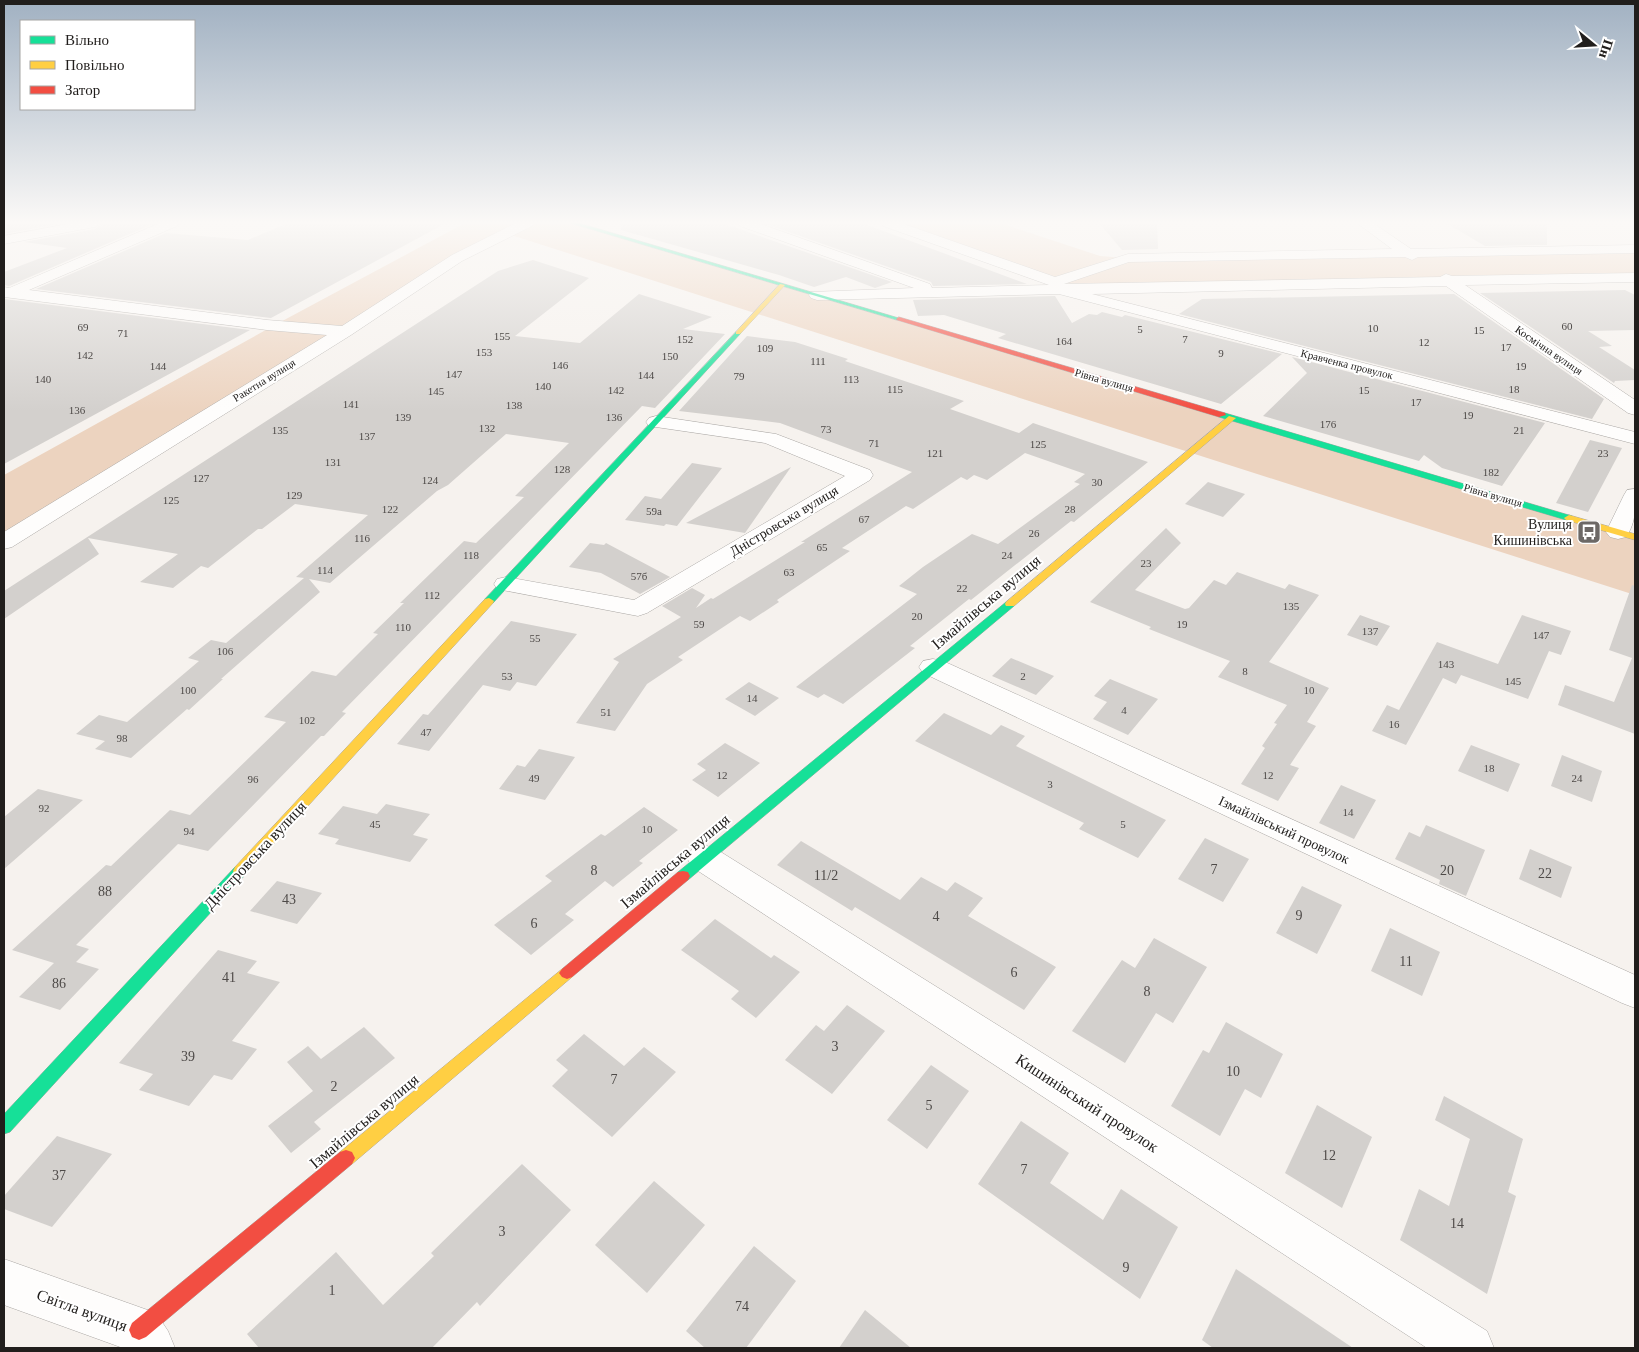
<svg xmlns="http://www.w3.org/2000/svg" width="1639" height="1352" font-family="Georgia,serif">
<rect width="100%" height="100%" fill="#f6f2ee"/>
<g fill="#ecd3bf">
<path d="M465,223H569L1635,539V595L502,232L4,537V475L273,326Z"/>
<path d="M897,223H1000L1100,256L1138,259L1635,251V275L1076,286Z"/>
</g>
<g fill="#d3d0cd">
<path d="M4,223H62L4,234Z"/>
<path d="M104,223H155L9,286L4,285V272L67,248L24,242L95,229Z"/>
<path d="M288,223H446L271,318L36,289L166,233L248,240Z"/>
<path d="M622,223H722L892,282L875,288L846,277L814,287L779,275L621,230Z"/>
<path d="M769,223H862L1027,284L933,286L931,282L766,224Z"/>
<path d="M1099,223H1157L1158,249L1122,250Z"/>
<path d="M1446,223H1547V245L1485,246Z"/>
<path d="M533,260L589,278L515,336L580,343L639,294L712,317L683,329L725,334L655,408L642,406L342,712L346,713L324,736H321L208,851L178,844L76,945L89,949L76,962L99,969L60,1010L19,997L54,963L12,950L106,865L111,866L170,810L190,815L286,722L264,717L312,671L336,676L378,634L373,633L404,603H400L464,541L476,543L524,497L515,496L569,443L506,434L448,485L437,491L330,583L309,579L320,592L221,679H223L189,710L187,709L131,758L95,749L105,741L76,734L99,715L127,722L199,661L188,658L211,640L226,643L304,578L296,577L368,515L295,504L262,529H258L208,568L201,566L173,588L140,582L178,554L88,538L99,554L4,619V591L498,271Z"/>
<path d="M1625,290L1635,295V330L1588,331L1612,346L1599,347L1635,370V380L1615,381L1614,383L1480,293Z"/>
<path d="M1454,294L1604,399L1592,419L1179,314L1202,299Z"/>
<path d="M1055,296L1072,323L1089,314L1097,315L1102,312L1122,317L1125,315L1282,354L1221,404L998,338L1006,334L944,315L918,316L913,300Z"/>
<path d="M4,299L250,330L4,464Z"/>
<path d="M747,336L795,342L848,359L845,361L964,401L950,409L1019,433L1033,423L1148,462L1074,522L1071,521L971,600L969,599L910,646L915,648L843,704L824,694L818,698L796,687L917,594L899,586L923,567L972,534L998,544L1080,484L1074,482L1085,474L1025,453L987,480L974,475L967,480L961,477L913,509L906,506L842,548L850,551L777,600L779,602L750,621L740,616L678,657L683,660L647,684L615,731L576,723L619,662L613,659L681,617L662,606L692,588L705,595L696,608L711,598L713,599L805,542H801L912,472L780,423L679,411Z"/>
<path d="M1292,357L1545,423L1502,486L1442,468L1424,455L1419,461L1263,416L1307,373Z"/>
<path d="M1590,440L1622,448L1588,512L1556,503Z"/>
<path d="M692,463L722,468L677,526L666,524L664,526L625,520L645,496L661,499Z"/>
<path d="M791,467L745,533L686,523Z"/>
<path d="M1208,482L1245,494L1223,517L1185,504Z"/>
<path d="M1166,528L1181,543L1135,590L1185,609L1189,608L1214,580L1226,585L1237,572L1285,589L1289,584L1319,595L1269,662L1329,688L1307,722L1316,726L1290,765L1299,768L1278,801L1241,784L1265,748L1262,746L1277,724L1274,723L1287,705L1218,677L1230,661L1149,629L1151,627L1090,602Z"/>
<path d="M590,543L604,545L606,543L670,577L640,594L601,573L569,567Z"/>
<path d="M1632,585L1635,586V734L1558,705L1565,685L1614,702L1632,658L1609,650Z"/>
<path d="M1360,615L1390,626L1377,646L1347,635Z"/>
<path d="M1522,615L1571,631L1561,655L1549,651L1528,699L1461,675L1456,684L1443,678L1406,745L1372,731L1387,705L1399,710L1437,642L1498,664Z"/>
<path d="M511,621L577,634L536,686L517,682L510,691L483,685L429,751L397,744L423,714L428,715Z"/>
<path d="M1011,658L1054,676L1036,695L992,676Z"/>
<path d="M1110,679L1158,699L1128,735L1093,719L1107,702L1094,696Z"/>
<path d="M749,682L779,698L755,716L725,699Z"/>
<path d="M944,713L991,735L1001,725L1025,736L1016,746L1166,820L1138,858L1079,829L1084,823L915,741Z"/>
<path d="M725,743L760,763L718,797L692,780L706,770L697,764Z"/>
<path d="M1471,745L1520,764L1508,792L1458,771Z"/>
<path d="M539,749L575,757L545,800L499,789L517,765L525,767Z"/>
<path d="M1562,755L1602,771L1592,802L1551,786Z"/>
<path d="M1341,785L1376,800L1354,839L1319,823Z"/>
<path d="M38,789L83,800L4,869V817Z"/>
<path d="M386,804L430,814L413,835L428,839L410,862L335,844L339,839L318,834L343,806L377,814Z"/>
<path d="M644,807L678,830L639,861L643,863L613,887L605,881L565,914L574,920L531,955L494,925L552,881L545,876L601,834L605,836Z"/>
<path d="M1426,825L1485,850L1466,896L1439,884L1440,880L1395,859L1409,832L1420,837Z"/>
<path d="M1205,838L1249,859L1223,902L1178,879Z"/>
<path d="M801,841L900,900L921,877L947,891L955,882L983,898L968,916L1056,967L1024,1010L855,907L852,911L777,865Z"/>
<path d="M1530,849L1572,867L1561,898L1519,879Z"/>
<path d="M277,881L322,893L297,924L250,911Z"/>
<path d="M1302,886L1342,905L1317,954L1276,933Z"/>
<path d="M715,919L771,958L774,955L800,972L756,1018L731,999L739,991L681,950Z"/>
<path d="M1390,928L1440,952L1422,996L1371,971Z"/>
<path d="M1154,938L1207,967L1173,1023L1156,1013L1125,1063L1072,1031L1122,960L1135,968Z"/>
<path d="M218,950L257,961L247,973L280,982L232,1041L257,1049L232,1080L214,1075L189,1106L139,1090L153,1074L119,1063Z"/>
<path d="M847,1005L885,1031L832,1094L785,1060L816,1025L824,1031Z"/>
<path d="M1226,1022L1283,1054L1261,1098L1245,1089L1220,1136L1171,1106L1203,1050L1209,1053Z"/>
<path d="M364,1027L395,1058L314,1122L321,1129L291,1153L268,1126L313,1091L287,1062L308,1046L321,1059Z"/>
<path d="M584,1034L624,1066L644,1047L676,1072L612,1137L552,1086L568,1070L556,1060Z"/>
<path d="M931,1065L969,1091L927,1149L887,1120Z"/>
<path d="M1444,1096L1523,1139L1508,1192L1516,1196L1487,1294L1400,1240L1419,1189L1449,1206L1470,1139L1435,1120Z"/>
<path d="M1317,1105L1372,1137L1342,1208L1285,1173Z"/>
<path d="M1021,1121L1069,1153L1050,1183L1103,1220L1121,1189L1178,1227L1140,1299L978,1184Z"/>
<path d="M57,1136L112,1154L52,1227L4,1209V1196Z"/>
<path d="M522,1164L571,1210L480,1306L477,1302L432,1348H259L247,1334L336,1252L383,1305L434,1256L431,1253Z"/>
<path d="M654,1181L705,1225L647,1293L595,1245Z"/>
<path d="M754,1246L796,1281L746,1348H705L686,1331Z"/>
<path d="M1236,1269L1353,1348H1213L1202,1340Z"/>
<path d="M865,1310L911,1348H839Z"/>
</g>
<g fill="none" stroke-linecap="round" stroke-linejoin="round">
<g stroke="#aaa7a4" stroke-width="1">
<g id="street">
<path d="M73,223H102L95,227L4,244V236Z"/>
<path d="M160,223H179L177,226L29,290L267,320L342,326L452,255L516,223H534L532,226L462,261L351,335L12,547L4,549V532L327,335L267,330L4,297V287L9,288Z"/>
<path d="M738,223H758L930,284L932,288L1049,285L883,226L881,223H901L1055,277L1128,254L1392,249L1357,223H1373L1411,249L1635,245V253L1418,257L1412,260L1405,257L1129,262L1064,284L1440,277L1446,274L1452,276L1635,273V282L1465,285L1635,400V415L1628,413L1446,286L1092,294L1635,432V444L1059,294L817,300L811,298L809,295L811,292L914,288L740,226Z"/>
<path d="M656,416L776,434L870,470L873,475L870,480L647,613L638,616L497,589L494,584L497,579L506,577L634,600L845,476L765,443L649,426L646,422L649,418Z"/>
<path d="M1635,489C1635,506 1637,521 1626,537L1618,539L1610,537L1606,532L1624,495L1627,490Z"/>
<path d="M933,659L943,661L1635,975V1008L1622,1003L923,673L919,667L923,661Z"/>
<path d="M704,845L716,849L1487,1331L1494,1348H1427L692,867L687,858L692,849Z"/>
<path d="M4,1259L156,1313L168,1331L175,1348H123L4,1305Z"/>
</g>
</g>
<g stroke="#aaa7a4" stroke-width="1">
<g id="fast">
<path d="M570,223H579L902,319L897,320Z"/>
<path d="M736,332L741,333L493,603H485L484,601L485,599Z"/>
<path d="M1219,413H1225L1572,516L1574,518L1569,521L1566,520L1219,417Z"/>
<path d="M1010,601L1015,604L1014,606L688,880L683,881L678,880L676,876L678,872L1006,602Z"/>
<path d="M240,866L245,867L247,871L245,875L10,1132L4,1134V1114L235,867Z"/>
</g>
</g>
<g stroke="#aaa7a4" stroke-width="1">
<g id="slow">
<path d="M780,284L785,285L740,334H736V332Z"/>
<path d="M1229,416L1236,418L1014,606H1006L1005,604L1006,602Z"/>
<path d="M1569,515L1635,534V540L1566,520L1564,518Z"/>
<path d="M489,598L494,601L493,603L245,875L240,876L235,875L233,871L235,867L485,599Z"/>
<path d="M567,967L572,969L575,973L572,977L352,1164L346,1166L340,1164L337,1158L340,1152L562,969Z"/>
</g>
</g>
<g stroke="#aaa7a4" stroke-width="1">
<g id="jam">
<path d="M899,317L1225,413L1226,415L1219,417L897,320L896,319Z"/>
<path d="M683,871L688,872L690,876L688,880L572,977L567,979L562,977L559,973L562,969L678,872Z"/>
<path d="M346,1150L352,1152L355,1158L352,1164L146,1337L139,1340L132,1337L129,1330L132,1323L340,1152Z"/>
</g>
</g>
<use href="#street" fill="#fefdfc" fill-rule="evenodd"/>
<use href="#fast" fill="#16e098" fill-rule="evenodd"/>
<use href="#slow" fill="#ffcf43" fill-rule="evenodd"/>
<use href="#jam" fill="#f24e42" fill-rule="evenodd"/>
</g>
<linearGradient id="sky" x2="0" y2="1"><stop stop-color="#a1b1c2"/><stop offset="0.54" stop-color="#fbf9f7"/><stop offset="1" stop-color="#fbf9f7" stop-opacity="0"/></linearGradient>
<rect width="1639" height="412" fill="url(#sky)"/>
<defs>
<g id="bus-square" transform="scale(1.25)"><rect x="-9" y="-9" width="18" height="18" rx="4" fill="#6c6866" stroke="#fff"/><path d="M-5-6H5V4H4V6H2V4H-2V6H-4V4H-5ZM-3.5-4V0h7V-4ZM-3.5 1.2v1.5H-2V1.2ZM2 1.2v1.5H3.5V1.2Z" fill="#fff"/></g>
</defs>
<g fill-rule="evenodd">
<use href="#bus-square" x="1589" y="532"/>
</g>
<g text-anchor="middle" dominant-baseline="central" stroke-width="4" stroke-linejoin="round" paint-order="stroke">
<g font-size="11" fill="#4e4a48">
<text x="1567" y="326">60</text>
<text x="83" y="327">69</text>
<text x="1373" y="328">10</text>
<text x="1140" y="329">5</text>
<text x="1479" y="330">15</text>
<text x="123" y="333">71</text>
<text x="502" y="336">155</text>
<text x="685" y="339">152</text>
<text x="1185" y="339">7</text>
<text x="1064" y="341">164</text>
<text x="1424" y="342">12</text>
<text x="1506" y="347">17</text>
<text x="765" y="348">109</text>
<text x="484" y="352">153</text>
<text x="1221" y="353">9</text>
<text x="85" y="355">142</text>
<text x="670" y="356">150</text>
<text x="818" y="361">111</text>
<text x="560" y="365">146</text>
<text x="158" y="366">144</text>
<text x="1521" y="366">19</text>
<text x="454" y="374">147</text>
<text x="646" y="375">144</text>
<text x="739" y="376">79</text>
<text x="43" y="379">140</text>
<text x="851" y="379">113</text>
<text x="543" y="386">140</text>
<text x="895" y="389">115</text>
<text x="1514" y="389">18</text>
<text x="616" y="390">142</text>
<text x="1364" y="390">15</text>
<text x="436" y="391">145</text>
<text x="1416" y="402">17</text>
<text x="351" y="404">141</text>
<text x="514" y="405">138</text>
<text x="77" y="410">136</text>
<text x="1468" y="415">19</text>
<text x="403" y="417">139</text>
<text x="614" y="417">136</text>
<text x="1328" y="424">176</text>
<text x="487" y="428">132</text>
<text x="826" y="429">73</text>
<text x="280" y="430">135</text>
<text x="1519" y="430">21</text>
<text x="367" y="436">137</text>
<text x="874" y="443">71</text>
<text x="1038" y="444">125</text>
<text x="935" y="453">121</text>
<text x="1603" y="453">23</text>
<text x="333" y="462">131</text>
<text x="562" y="469">128</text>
<text x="1491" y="472">182</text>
<text x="201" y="478">127</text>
<text x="430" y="480">124</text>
<text x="1097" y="482">30</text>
<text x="294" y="495">129</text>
<text x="171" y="500">125</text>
<text x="390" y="509">122</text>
<text x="1070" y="509">28</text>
<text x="654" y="511">59а</text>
<text x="864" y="519">67</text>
<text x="1034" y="533">26</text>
<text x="362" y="538">116</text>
<text x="822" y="547">65</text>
<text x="471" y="555">118</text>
<text x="1007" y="555">24</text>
<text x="1146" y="563">23</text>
<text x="325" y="570">114</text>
<text x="789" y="572">63</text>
<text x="639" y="576">57б</text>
<text x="962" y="588">22</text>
<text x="432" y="595">112</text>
<text x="1291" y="606">135</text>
<text x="917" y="616">20</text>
<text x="699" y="624">59</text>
<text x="1182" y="624">19</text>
<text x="403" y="627">110</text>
<text x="1370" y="631">137</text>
<text x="1541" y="635">147</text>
<text x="535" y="638">55</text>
<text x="225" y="651">106</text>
<text x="1446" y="664">143</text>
<text x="1245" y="671">8</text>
<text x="507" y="676">53</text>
<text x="1023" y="676">2</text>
<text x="1513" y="681">145</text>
<text x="188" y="690">100</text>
<text x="1309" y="690">10</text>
<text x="752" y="698">14</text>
<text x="1124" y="710">4</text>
<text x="606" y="712">51</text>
<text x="307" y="720">102</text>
<text x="1394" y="724">16</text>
<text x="426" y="732">47</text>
<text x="122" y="738">98</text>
<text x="1489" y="768">18</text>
<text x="722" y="775">12</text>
<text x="1268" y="775">12</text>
<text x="534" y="778">49</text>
<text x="1577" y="778">24</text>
<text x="253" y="779">96</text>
<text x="1050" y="784">3</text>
<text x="44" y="808">92</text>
<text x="1348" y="812">14</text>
<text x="375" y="824">45</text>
<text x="1123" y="824">5</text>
<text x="647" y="829">10</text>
<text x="189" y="831">94</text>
</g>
<g font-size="11" fill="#211e1c" stroke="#fff">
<text transform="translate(1549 350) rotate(34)">Космічна вулиця</text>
<text transform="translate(1347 364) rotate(14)">Кравченка провулок</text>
<text transform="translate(264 380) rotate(-32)">Ракетна вулиця</text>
<text transform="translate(1104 380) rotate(16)">Рівна вулиця</text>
<text transform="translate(1493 495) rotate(16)">Рівна вулиця</text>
</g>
<g font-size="14" fill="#211e1c" stroke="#fff">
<text transform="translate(784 521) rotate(-31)">Дністровська вулиця</text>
<text transform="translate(1284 830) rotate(25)">Ізмайлівський провулок</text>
</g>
<g font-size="14" fill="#211e1c" stroke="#fff" text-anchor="end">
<text x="1572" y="524">Вулиця<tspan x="1572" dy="16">Кишинівська</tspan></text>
</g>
<g font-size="14" fill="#4e4a48">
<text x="1214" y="869">7</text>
<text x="594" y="870">8</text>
<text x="1447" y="870">20</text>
<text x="1545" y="873">22</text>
<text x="826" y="875">11/2</text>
<text x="105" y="891">88</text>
<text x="289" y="899">43</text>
<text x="1299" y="915">9</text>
<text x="936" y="916">4</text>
<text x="534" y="923">6</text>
<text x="1406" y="961">11</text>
<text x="1014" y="972">6</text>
<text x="229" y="977">41</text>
<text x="59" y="983">86</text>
<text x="1147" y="991">8</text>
<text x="835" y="1046">3</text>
<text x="188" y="1056">39</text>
<text x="1233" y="1071">10</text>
<text x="614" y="1079">7</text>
<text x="334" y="1086">2</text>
<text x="929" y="1105">5</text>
<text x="1329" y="1155">12</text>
<text x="1024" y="1169">7</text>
<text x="59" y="1175">37</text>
<text x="1457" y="1223">14</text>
<text x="502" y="1231">3</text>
<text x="1126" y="1267">9</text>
<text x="332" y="1290">1</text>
<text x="742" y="1306">74</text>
</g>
<g font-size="16" fill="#211e1c" stroke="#fff">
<text transform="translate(986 602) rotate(-40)">Ізмайлівська вулиця</text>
<text transform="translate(255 855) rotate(-47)">Дністровська вулиця</text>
<text transform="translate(675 861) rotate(-40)">Ізмайлівська вулиця</text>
<text transform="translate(1087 1103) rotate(33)">Кишинівський провулок</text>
<text transform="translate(364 1121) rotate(-40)">Ізмайлівська вулиця</text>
<text transform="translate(82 1310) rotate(20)">Світла вулиця</text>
</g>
</g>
<rect width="1639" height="1352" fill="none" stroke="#211e1c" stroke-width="10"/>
<rect x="20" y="20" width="175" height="90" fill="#ffffff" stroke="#a6a5a4"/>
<rect x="30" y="36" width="25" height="8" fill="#16e098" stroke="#a6a5a4"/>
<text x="65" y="45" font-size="15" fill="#211e1c">Вільно</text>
<rect x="30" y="61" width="25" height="8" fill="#ffcf43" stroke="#a6a5a4"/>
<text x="65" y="70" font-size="15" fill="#211e1c">Повільно</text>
<rect x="30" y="86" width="25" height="8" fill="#f24e42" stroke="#a6a5a4"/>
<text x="65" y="95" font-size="15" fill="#211e1c">Затор</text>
<g transform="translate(1594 45) rotate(108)" stroke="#ffffff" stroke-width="4" paint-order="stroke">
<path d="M0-4L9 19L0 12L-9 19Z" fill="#211e1c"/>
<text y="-8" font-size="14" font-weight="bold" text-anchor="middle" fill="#211e1c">Пн</text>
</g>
</svg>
